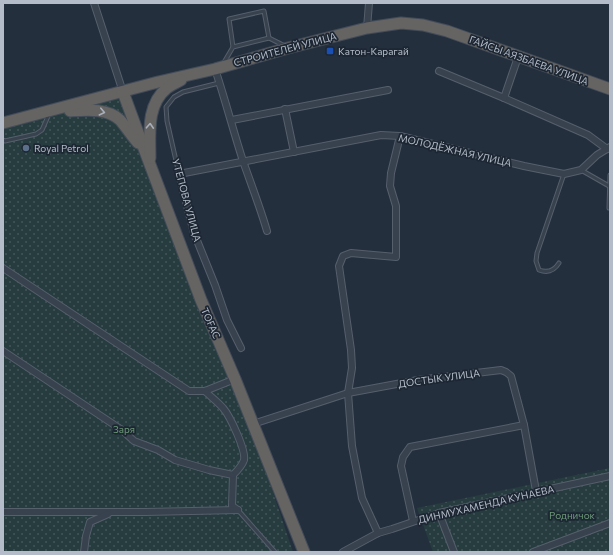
<svg xmlns="http://www.w3.org/2000/svg" width="613" height="555" font-family="Commissioner,sans-serif">
<defs>
<pattern id="grass-dots" width="8" height="8" patternUnits="userSpaceOnUse"><rect width="8" height="8" fill="#263c3f"/><path d="M2 2h.1M6 6h.1" fill="none" stroke="#435659" stroke-width="1.8" stroke-linecap="round"/></pattern>
</defs>
<rect width="100%" height="100%" fill="#242f3e"/>
<g fill="url(#grass-dots)">
<path d="M123,92L235,379L293,552H3V120Z"/>
<path d="M610,468V552H433L417,508Z"/>
</g>
<g fill="none" stroke-linecap="round" stroke-linejoin="round">
<g stroke="#565f6c" stroke-width="5">
<g id="service">
<path d="M233,47L229,19L264,11L269,38"/>
<path d="M223,64L233,47L269,38L285,46"/>
<path d="M3,140L5,141L36,134L42,130L49,114"/>
<path d="M581,170L609,186"/>
<path d="M179,174L167,121L166,107L174,97L183,92L219,83"/>
<path d="M609,208L610,175"/>
<path d="M559,263C554,271 547,273 539,270L536,261L537,253L564,174"/>
<path d="M238,510L275,552"/>
</g>
</g>
<g stroke="#565f6c" stroke-width="8">
<g id="minor">
<path d="M94,3L123,92"/>
<path d="M367,28L369,3"/>
<path d="M215,69C225,99 233,130 243,161C251,184 260,207 267,231"/>
<path d="M439,71L504,98L588,135L607,149"/>
<path d="M504,98L518,57"/>
<path d="M285,109L294,152"/>
<path d="M232,120L388,90"/>
<path d="M3,268L189,391H205L235,379"/>
<path d="M241,348L227,320L215,285L194,233L179,174L381,135L400,136L524,166L564,174L581,170L597,155L610,147"/>
<path d="M3,351L122,430L134,441L158,450L175,460L209,470L233,475L232,506L238,510"/>
<path d="M205,391C211,397 218,402 223,408C230,416 246,450 244,460C242,466 237,471 233,475"/>
<path d="M253,424L348,393L418,380L501,370L506,372L511,376L524,425L536,491"/>
<path d="M3,512H145L238,510"/>
<path d="M439,513L454,552"/>
<path d="M413,521L401,466L403,457L410,447L524,425"/>
<path d="M378,533L362,498L352,446L348,393L352,368L351,350L339,266L343,256L351,253L396,257V206L390,186L391,173L400,136"/>
<path d="M84,552L86,536L90,522L108,514"/>
<path d="M343,552L378,533L392,529L439,513L610,476"/>
<path d="M533,552L610,523"/>
</g>
</g>
<g stroke="#434c59" stroke-width="13">
<g id="trunk">
<path d="M123,92L134,122L201,300L235,379L304,552"/>
<path d="M70,111C87,110 107,108 120,120C126,127 132,136 138,143"/>
<path d="M3,123L158,82L215,69L288,48L367,28L401,23L423,25L447,31L610,89"/>
<path d="M150,158C150,134 146,105 167,88C171,85 176,83 181,80"/>
</g>
</g>
<use href="#service" stroke="#38414e" stroke-width="3"/>
<use href="#minor" stroke="#38414e" stroke-width="6"/>
<use href="#trunk" stroke="#656462" stroke-width="11"/>
</g>
<defs><path id="oneway-chevron" d="M-2-3.5L2.5 0L-2 3.5" fill="none" stroke-width="1.6" stroke-linecap="round" stroke-linejoin="round"/></defs>
<g stroke="#a8afba">
<use href="#oneway-chevron" transform="translate(102 112) rotate(13)"/>
<use href="#oneway-chevron" transform="translate(150 126) rotate(-87)"/>
</g>
<rect fill="#1a4fb4" stroke="#1d2633" stroke-width="1.5" x="326" y="47" width="8" height="8" rx="2"/>
<circle fill="#5c6f8a" stroke="#1d2633" stroke-width="1.5" cx="26" cy="148" r="4"/>
<g text-anchor="middle" dominant-baseline="central" stroke-width="3.5" stroke-linejoin="round" paint-order="stroke">
<g font-size="10" fill="#b4bcc9" stroke="#1d2633">
<text transform="translate(285 49) rotate(-15)">СТРОИТЕЛЕЙ УЛИЦА</text>
<text transform="translate(529 60) rotate(20)">ГАЙСЫ АЯЗБАЕВА УЛИЦА</text>
<text transform="translate(455 150) rotate(13)">МОЛОДЁЖНАЯ УЛИЦА</text>
<text transform="translate(187 200) rotate(75)">УТЕПОВА УЛИЦА</text>
<text transform="translate(211 323) rotate(66)">ТОҒАС</text>
<text transform="translate(439 378) rotate(-8)">ДОСТЫК УЛИЦА</text>
<text transform="translate(486 504) rotate(-13)">ДИНМУХАМЕНДА КУНАЕВА</text>
</g>
<g font-size="10" fill="#b4bcc9" stroke="#1d2633" text-anchor="start">
<text x="338" y="51">Катон-Карагай</text>
<text x="34" y="148">Royal Petrol</text>
</g>
<g font-size="10" fill="#6b9a76" stroke="#1d2633">
<text x="124" y="429">Заря</text>
<text x="572" y="515">Родничок</text>
</g>
</g>
<rect width="613" height="555" fill="none" stroke="#b4bcc9" stroke-width="8"/>
</svg>
